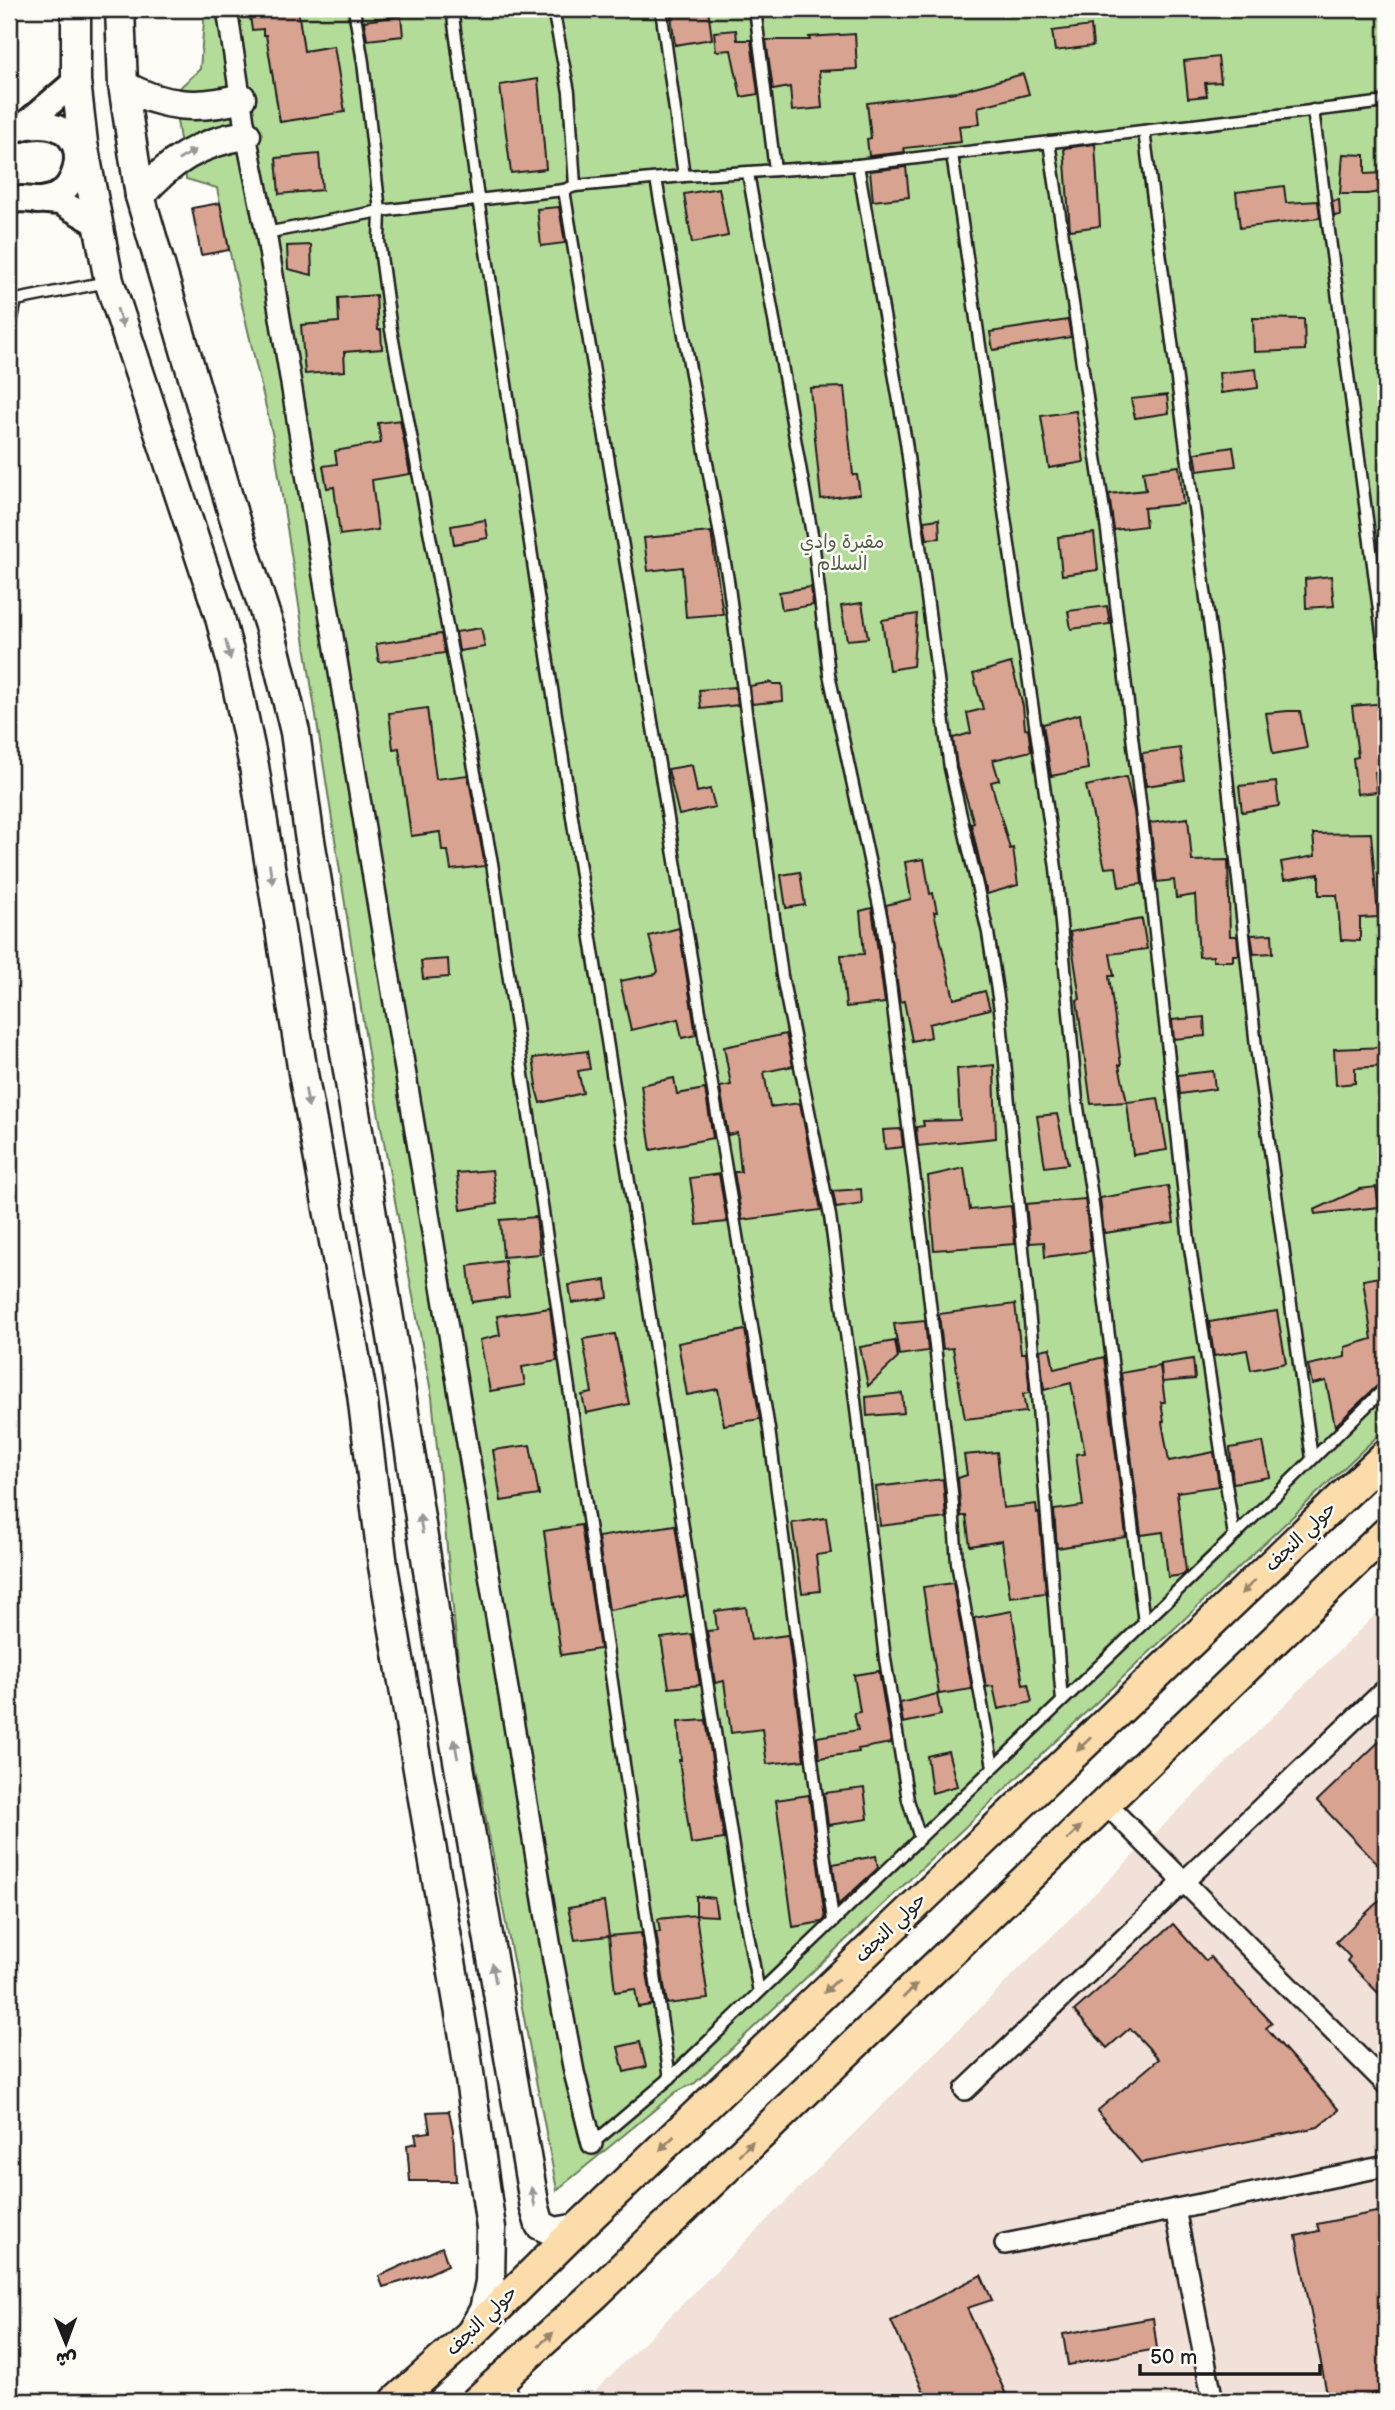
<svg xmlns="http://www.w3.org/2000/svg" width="1395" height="2410" font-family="'Balsamiq Sans','Playpen Sans Arabic',sans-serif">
<rect width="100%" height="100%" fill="#fdfcf7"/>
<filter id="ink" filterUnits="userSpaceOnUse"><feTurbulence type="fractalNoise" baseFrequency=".0143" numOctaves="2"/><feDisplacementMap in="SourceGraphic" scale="14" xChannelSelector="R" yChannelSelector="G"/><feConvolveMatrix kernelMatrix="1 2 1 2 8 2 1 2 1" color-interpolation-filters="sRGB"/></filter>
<g filter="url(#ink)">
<path fill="#f2e1d8" d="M1386,1604V2401H585Z"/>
<path fill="#b3dc99" stroke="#687c5a" stroke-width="2" d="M205,9H1386V1428L695,2083L676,2092L557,2190L461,1689L432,1397L372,1079L273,437L231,258L217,188L186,179L173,94L200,69Z"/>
<g fill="#d9a391" stroke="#1c1c1c" stroke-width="2">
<path d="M249,9H298L304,51L334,46L345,112L280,122L266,35H263V29L252,30Z"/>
<path d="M670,9H708L712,39L675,45Z"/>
<path d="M401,16L403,36L367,40L364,21Z"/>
<path d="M1091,26L1093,46L1055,51L1052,31Z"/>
<path d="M736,30L737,40H751L758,94L741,97L731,50L716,51L714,32Z"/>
<path d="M855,34L857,69L819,71L822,108L792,111L790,87L773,90L766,40H810L809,37Z"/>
<path d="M1218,57L1221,82L1205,83L1207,96L1188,98L1184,61Z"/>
<path d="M1023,74L1029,94L978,107L980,124L959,126L961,142L904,148L905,152L869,156L867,139L871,138L867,103L956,92Z"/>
<path d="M538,79L546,169L511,173L500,85Z"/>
<path d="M1095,144L1100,226L1070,230L1064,148Z"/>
<path d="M319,154L322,190L279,194L276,158Z"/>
<path d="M1343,154L1365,155V174L1383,173L1386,191L1367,194H1340Z"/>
<path d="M906,167L909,197L873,201L870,171Z"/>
<path d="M1284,186L1286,203L1318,201L1320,218L1240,228L1236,192Z"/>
<path d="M719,188L728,236L692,243L684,194Z"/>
<path d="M1339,200L1340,215L1334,216L1332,201Z"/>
<path d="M220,203L229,250L201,255L192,208Z"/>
<path d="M559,207L565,243L541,246L537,209Z"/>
<path d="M311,245L312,275L288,269L287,246Z"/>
<path d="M376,295L378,330H381L382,349L344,352L345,371L305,374L301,325L339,322L338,298Z"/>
<path d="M1253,318L1304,319L1305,350L1254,352Z"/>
<path d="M1068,320L1071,337L993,350L990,332Z"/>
<path d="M1256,369L1258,388L1221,393L1219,373Z"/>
<path d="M844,387L853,475H857L860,494L821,499L810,388Z"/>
<path d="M1167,395L1169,413L1135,418L1131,399Z"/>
<path d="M1076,411L1084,462L1049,468L1041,416Z"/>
<path d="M400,420L410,474L372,480L378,530L340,535L334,487L327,488L323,466L337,464L335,451L381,443L378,423Z"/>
<path d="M1233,447L1236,466L1198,471L1195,453Z"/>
<path d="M1179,466L1183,504L1144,508L1146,526L1114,530L1109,494L1146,490L1143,471Z"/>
<path d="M939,519L940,538L927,539L924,521Z"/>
<path d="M485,520L488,538L454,544L451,526Z"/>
<path d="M711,532L723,614L686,617L682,567L648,571L644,538Z"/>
<path d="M1094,533L1098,570L1062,575L1058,537Z"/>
<path d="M1331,576L1334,606L1306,608L1305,579Z"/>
<path d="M811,587L813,605L782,610L779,592Z"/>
<path d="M862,603L868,638L847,640L841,606Z"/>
<path d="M1107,606L1110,624L1071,629L1068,611Z"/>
<path d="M917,614L913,666L889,670L882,620Z"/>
<path d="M481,628L485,647L459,651L456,632Z"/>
<path d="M441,634L445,653L379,662L376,644Z"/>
<path d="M1011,663L1023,706L1025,729L1028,728L1031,751L993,760L999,780L991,782L1010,849L1013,848L1018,885L987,894L971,824L974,823L957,767L953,738L971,733L967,713L983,709L973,674Z"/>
<path d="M772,682L773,684H782L783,701L752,704L750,686Z"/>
<path d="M735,687L738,705L701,709L699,690Z"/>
<path d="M1386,703V770L1375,772L1377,792L1357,794L1353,758L1358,757L1352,706Z"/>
<path d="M427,708L436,779L468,775L485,866L451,870L448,851H442L440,832L411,836L399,748L393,749L389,713Z"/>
<path d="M1288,711H1300L1307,748L1273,754L1266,713Z"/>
<path d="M1080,714L1088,769L1051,776L1043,724Z"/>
<path d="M1180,748L1185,780L1146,786L1142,753Z"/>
<path d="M692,765L697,792L710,789L715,807L679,815L668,769Z"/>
<path d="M1126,777L1134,811L1142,884L1119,887L1116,867L1105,868L1086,786Z"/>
<path d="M1276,782L1279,806L1242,812L1239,786Z"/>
<path d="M1188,818L1192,861L1228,860L1230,936H1237L1239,955H1233V961H1213V956L1199,957L1195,895L1176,898L1174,880L1157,882L1150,823Z"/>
<path d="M1371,833L1378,917L1360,918V941L1341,940L1337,895H1319V874L1284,880L1281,862L1315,856L1313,834Z"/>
<path d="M924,859L930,894L933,893L937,912H934L954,999L985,991L990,1009L929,1024L931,1037L912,1041L904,1001L900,1002L886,905L911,899L905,862Z"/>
<path d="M800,872L805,905L786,908L781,875Z"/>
<path d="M872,908L885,1003L846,1007L841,955L864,954L860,911Z"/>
<path d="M1142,919L1147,949L1110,954L1114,976H1109L1121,1065H1119L1127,1102L1091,1104L1077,1000L1080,999L1070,932Z"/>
<path d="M679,928L696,1035L682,1038L678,1019L631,1030L620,981L656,974L658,971L649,936Z"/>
<path d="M1272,934L1273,953L1254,954L1251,935Z"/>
<path d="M448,959L449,977L423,979L421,961Z"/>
<path d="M1204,1017L1205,1036L1174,1039L1172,1020Z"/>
<path d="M786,1034L793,1066L764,1072L770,1107L800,1103L821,1210L742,1220L734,1172H741L737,1133L728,1135L720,1087L731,1085L724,1047Z"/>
<path d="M1386,1047V1066L1355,1068V1083L1336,1085L1334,1049Z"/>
<path d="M587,1051L590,1069L578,1071L583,1093L540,1103L535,1085H537L533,1058Z"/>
<path d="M994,1065L996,1138L918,1146L916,1127L924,1126L923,1121L960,1120L957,1069Z"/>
<path d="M1213,1071L1215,1089L1180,1094L1178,1075Z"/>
<path d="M674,1078L677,1094L705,1089L713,1138L651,1150L641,1085Z"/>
<path d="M1158,1098L1167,1150L1133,1155L1127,1102Z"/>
<path d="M1057,1114L1068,1164L1045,1167L1037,1116Z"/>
<path d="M901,1129L903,1147L885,1149L883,1130Z"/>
<path d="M964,1168L970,1210L1011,1206L1015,1244L934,1250L928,1176Z"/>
<path d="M492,1170L497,1204L461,1210L457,1173Z"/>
<path d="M719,1174L727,1222L697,1225L690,1178Z"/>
<path d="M1168,1186L1174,1223L1104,1233L1100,1198Z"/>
<path d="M1376,1187L1379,1207L1315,1214L1314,1210L1360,1189Z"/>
<path d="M861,1189L862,1204L836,1208L833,1191Z"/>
<path d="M1085,1199L1091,1251L1045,1257L1044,1242L1030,1243L1026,1204Z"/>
<path d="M536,1217L540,1254L503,1257L500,1220Z"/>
<path d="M505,1261L509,1297L472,1302L468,1266Z"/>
<path d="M1386,1276V1380L1381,1382L1335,1426L1326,1381L1312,1384L1308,1365L1345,1357V1347L1372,1339L1363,1280Z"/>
<path d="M606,1280L608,1298L572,1303L569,1285Z"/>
<path d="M1015,1304L1021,1353H1026L1029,1384V1393L1023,1394L1026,1412L965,1419L953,1348L943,1349L939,1314Z"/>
<path d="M550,1308L557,1361L522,1367L525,1385L490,1391L480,1340L500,1335L497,1316Z"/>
<path d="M1277,1311L1286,1363L1251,1370L1247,1350L1214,1356L1209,1322Z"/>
<path d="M925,1321L928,1351L899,1355L894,1324Z"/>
<path d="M745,1330L760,1419L724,1425L718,1389L687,1395L678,1343Z"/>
<path d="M615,1334L629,1404L586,1413L582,1395L592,1393L583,1339Z"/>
<path d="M895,1341L898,1358L868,1386L860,1347Z"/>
<path d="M1050,1348L1054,1369L1104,1357L1126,1537L1057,1548L1054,1510L1083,1506L1076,1454L1085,1453L1071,1383L1044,1390L1040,1350Z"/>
<path d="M1193,1359L1195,1379L1162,1382L1161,1364Z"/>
<path d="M1160,1366L1165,1402H1161L1164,1421L1162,1422L1169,1461L1214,1452L1219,1486L1177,1492L1186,1572L1183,1575L1168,1577L1163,1532L1141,1535L1121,1373Z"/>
<path d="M902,1393L904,1413L867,1416L866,1397Z"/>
<path d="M1263,1442L1270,1477L1233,1483L1230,1448Z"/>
<path d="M530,1445L539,1495L501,1501L493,1450Z"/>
<path d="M997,1452L1003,1508L1036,1504L1037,1513H1039L1046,1593L1010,1597L1002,1541L970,1546L966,1516H961L958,1478L967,1475L964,1455Z"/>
<path d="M943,1479L946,1518L880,1526L876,1487Z"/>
<path d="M826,1518L831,1553L816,1555L820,1591L802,1593L792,1523Z"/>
<path d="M581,1525L600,1649L561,1655L544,1531Z"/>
<path d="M675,1525L686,1596L609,1610L598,1537Z"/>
<path d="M953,1583L972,1689L939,1694L923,1587Z"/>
<path d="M746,1607L751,1640L788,1635L804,1760L767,1764L762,1729L731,1733L724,1681L715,1683L707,1631L717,1630L715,1611Z"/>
<path d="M1012,1611L1023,1685L1028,1684L1032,1702L998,1709L993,1686L986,1687L974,1618Z"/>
<path d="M692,1634L700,1685L669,1688L661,1638Z"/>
<path d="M879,1671L891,1743L858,1749L859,1752L819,1758L817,1737L858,1730L854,1713L860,1712L854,1675Z"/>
<path d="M937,1694L941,1715L903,1723L900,1703Z"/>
<path d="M706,1720L724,1839L691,1844L679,1760H681L678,1722Z"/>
<path d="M1386,1735V1873L1317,1801Z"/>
<path d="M948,1751L957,1786L932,1793L927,1756Z"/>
<path d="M864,1788L868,1819L828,1825L824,1793Z"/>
<path d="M809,1795L825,1919L822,1922L793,1927L776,1800Z"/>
<path d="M876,1856L878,1868L838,1905L833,1864Z"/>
<path d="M1386,1894V2001L1347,1961L1350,1957L1336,1942Z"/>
<path d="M696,1896L714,1898L717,1916L696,1915Z"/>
<path d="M604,1902L609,1936L575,1940L568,1908Z"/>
<path d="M696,1915L708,1999L667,2004L656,1932H660L658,1919Z"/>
<path d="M1173,1924L1206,1961L1210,1957L1272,2023L1266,2028L1339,2110L1318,2127L1141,2163L1097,2111L1159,2059L1130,2028L1107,2048L1074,2011Z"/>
<path d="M641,1933L652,2005L638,2007L635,1989L615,1992L609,1936Z"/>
<path d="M640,2042L646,2067L624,2072L618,2047Z"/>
<path d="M449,2111L453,2130L456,2181H410L407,2145L417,2143L415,2134L430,2132L427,2112Z"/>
<path d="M1386,2210V2391L1351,2398V2395L1328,2399L1296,2236L1319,2231L1317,2224Z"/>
<path d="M442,2247L448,2265L428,2274L383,2287L379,2276Z"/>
<path d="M981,2275L992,2300L967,2308L1009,2401H928L891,2321Z"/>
<path d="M1153,2318L1157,2349L1068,2365L1063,2334Z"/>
</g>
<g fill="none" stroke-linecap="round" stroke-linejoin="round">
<g stroke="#1c1c1c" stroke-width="15">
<g id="service">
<path d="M354,9L363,62L380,211L379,241L391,330L492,863L670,2078"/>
<path d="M452,9L478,198L554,702L741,1898L759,1992"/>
<path d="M553,9L569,92L575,186"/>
<path d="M661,9L684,176"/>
<path d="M755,9L775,170"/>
<path d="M1313,110L1386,663"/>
<path d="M1144,131L1216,674L1256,1047L1312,1459"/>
<path d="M1049,142L1107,531L1146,851L1189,1241L1234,1536"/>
<path d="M952,154L1056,868L1077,1101L1092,1197L1144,1623"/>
<path d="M858,165L906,442L950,768L988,933L1000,1010L1036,1383L1062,1701"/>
<path d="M748,173L813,540L829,674L882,920L925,1260L952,1492L957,1563L993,1767"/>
<path d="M656,179L728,580L782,976L830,1216L855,1400L885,1659L908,1800L920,1838"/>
<path d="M564,190L769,1429L833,1921"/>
<path d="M266,233L380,211L564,190L575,186L684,176L858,165L1386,102"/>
<path d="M9,332L16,300L107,282"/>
<path d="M592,2144L670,2078L1226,1544L1386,1387"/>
<path d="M511,2377V2401"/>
</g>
</g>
<g stroke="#1c1c1c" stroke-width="24">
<g id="minor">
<path d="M227,9L246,135L266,233L553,1960L574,2072L592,2144"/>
<path d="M1105,1803L1386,2084"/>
<path d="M965,2090L1386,1689"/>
<path d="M1175,2209L1213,2401"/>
<path d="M1005,2244L1386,2166"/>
</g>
</g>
<g stroke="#1c1c1c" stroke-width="30">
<g id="tertiary">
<path d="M22,127C37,124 57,123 69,136C85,154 75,188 54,197C49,199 42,199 37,201"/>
<path d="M21,128L76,81"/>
<path d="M9,201L21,199L60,202L97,223"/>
</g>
</g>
<g stroke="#1c1c1c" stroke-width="33">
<g id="secondary">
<path d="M76,9V81L83,143L109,281L219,614L234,671L254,766L303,1073L362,1394L383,1566L464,2037L491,2228L490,2282L484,2310L472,2331"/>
<path d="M120,9L123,85L140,196L233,514L270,629L295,732L309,834L398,1373L448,1702L535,2208L540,2225L555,2232L578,2228"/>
<path d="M123,85C162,107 198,110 241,98"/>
<path d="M140,196C169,161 201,142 246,135"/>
</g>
</g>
<g stroke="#1c1c1c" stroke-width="35">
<g id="primary">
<path d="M396,2401L470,2335L578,2228L1386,1455"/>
<path d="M477,2401L595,2294L1386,1533"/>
</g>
</g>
<use href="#service" stroke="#fdfcf7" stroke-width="10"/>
<use href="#minor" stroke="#fdfcf7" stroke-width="19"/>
<use href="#tertiary" stroke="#fdfcf7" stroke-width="24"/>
<use href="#secondary" stroke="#fdfcf7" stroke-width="28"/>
<use href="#primary" stroke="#fddcac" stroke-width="30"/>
</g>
<defs><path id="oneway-solid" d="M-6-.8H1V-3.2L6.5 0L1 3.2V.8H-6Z" transform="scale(1.75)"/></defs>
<g fill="#989794">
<use href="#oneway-solid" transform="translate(187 155) rotate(-30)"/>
<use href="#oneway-solid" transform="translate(120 318) rotate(72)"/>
<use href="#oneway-solid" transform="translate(228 650) rotate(76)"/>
<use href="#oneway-solid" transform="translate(271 874) rotate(81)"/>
<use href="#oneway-solid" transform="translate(307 1098) rotate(80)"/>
<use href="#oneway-solid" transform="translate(421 1524) rotate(-99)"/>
<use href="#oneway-solid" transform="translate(456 1749) rotate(-100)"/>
<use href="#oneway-solid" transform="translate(494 1973) rotate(-100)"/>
<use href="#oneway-solid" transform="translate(533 2197) rotate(-101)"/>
</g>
<g fill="#98866b">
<use href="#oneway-solid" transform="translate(1248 1587) rotate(136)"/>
<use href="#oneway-solid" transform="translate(1084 1744) rotate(136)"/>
<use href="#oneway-solid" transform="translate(1074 1833) rotate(-44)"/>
<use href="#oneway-solid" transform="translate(831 1986) rotate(136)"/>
<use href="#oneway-solid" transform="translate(910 1991) rotate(-44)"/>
<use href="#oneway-solid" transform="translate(667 2143) rotate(136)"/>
<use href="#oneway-solid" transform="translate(746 2148) rotate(-44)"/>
<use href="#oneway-solid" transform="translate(546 2339) rotate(-42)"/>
</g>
</g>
<g text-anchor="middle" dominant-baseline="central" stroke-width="5" stroke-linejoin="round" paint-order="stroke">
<g font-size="19" fill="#515f48" stroke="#fdfcf7">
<text x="842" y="542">مقبرة وادي<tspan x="842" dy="22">السلام</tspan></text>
</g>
<g font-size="19" fill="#1c1c1c" stroke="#fdfcf7">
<text transform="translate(1301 1537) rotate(-44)">حولي النجف</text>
<text transform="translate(891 1928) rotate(-44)">حولي النجف</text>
<text transform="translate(482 2321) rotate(-44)">حولي النجف</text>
</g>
</g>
<rect width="1395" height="2410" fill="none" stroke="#fdfcf7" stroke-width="35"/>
<rect x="18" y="18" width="1360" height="2375" fill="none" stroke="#1c1c1c" stroke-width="2.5" filter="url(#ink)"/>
<g transform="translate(66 2343) rotate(179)" stroke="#fdfcf7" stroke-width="5" paint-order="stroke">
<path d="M0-5L12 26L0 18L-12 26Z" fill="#1c1c1c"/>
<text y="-10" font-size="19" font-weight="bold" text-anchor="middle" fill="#1c1c1c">ش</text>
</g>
<path d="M1140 2364v10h180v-10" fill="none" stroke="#1c1c1c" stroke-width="3.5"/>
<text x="1150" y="2364" font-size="21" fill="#1c1c1c" stroke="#fdfcf7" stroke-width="5" paint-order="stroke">50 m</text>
</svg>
